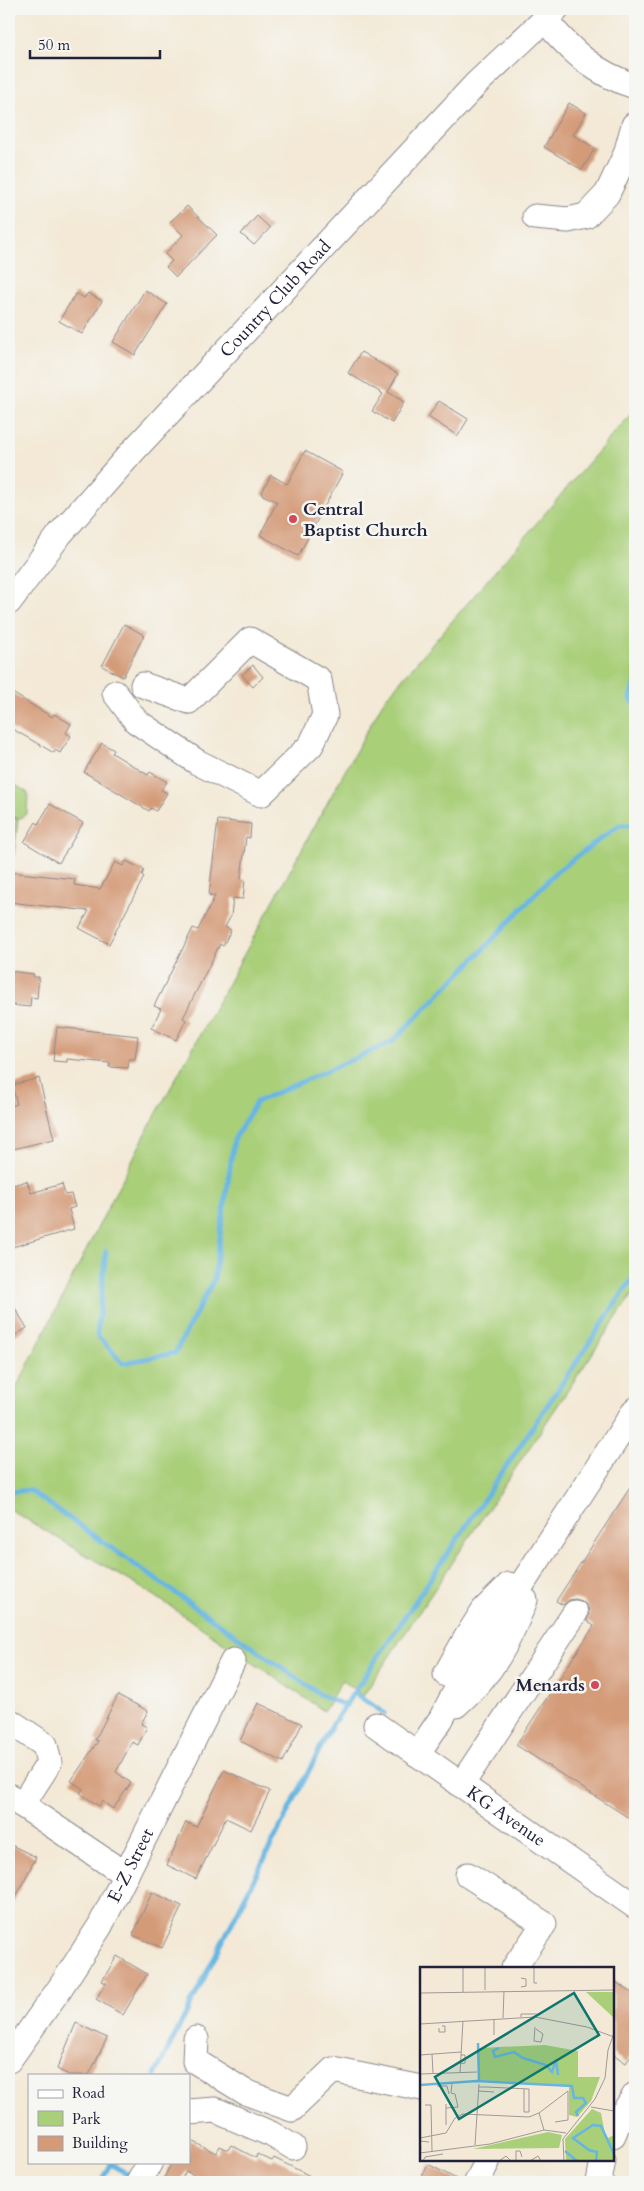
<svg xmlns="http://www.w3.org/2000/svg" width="644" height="2191" font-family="Cardo,serif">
<rect width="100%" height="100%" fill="#f6f6f2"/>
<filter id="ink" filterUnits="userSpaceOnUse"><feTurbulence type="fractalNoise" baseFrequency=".02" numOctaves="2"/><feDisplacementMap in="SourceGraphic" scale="10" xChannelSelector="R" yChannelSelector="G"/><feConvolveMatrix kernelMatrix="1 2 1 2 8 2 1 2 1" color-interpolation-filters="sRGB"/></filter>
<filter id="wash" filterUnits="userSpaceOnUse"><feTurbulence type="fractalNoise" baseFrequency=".0096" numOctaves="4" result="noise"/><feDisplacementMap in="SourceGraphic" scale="20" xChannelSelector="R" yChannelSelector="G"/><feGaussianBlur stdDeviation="1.12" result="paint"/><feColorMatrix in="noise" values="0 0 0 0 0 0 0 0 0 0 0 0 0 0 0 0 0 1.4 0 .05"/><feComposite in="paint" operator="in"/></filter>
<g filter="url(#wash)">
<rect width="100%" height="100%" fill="#f3e9d6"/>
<g fill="#a9cf79" stroke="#66785a">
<path d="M635,409V1290L363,1696L342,1680L324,1711L155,1596L9,1509V1402L148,1129L384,700Z"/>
<path d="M9,781L28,793L27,813L21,818L9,817Z"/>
<path d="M9,818L18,819L14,855H9Z"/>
</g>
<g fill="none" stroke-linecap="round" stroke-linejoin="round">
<g stroke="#67b6e2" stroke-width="5">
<path d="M635,685L630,697L635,704"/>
<path d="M106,1251L97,1335L123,1363L175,1353L214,1279L234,1140L256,1102L392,1042L480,953L556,872L619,825H635"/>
<path d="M9,1492L29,1490L319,1694L346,1706"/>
<path d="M354,1693L384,1713"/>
<path d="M155,2075L332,1725L635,1275"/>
<path d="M110,2164L128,2174"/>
<path d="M101,2182L111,2162"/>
</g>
</g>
<g id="blocks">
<g fill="#d49b79">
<path d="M569,103L586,113L573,135L595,148L582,170L544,147Z"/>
<path d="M187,206L217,235L176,277L166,267L172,261L165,254L183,235L170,222Z"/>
<path d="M257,216L270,228L254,245L241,234Z"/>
<path d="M145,290L167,304L135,355L113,342Z"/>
<path d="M76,293L84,298L88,293L102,301L82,334L59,321Z"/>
<path d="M361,352L398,374L388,392L404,402L392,423L372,411L383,394L348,373Z"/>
<path d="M439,401L468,419L458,436L428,417Z"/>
<path d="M305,451L343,472L298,556L260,535L277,502L261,494L271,475L287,484Z"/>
<path d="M124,624L144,635L123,677L102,666Z"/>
<path d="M253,665L263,677L253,687L242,675Z"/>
<path d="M9,691L52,717L54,714L71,724L66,733L71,736L60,753L55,750L54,753L9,727Z"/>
<path d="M102,743L114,750L112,753L148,775L150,772L167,782L161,790L167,793L156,811L151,808L149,811L84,772Z"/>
<path d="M50,804L83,823L59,863L24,842L36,822L38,824Z"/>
<path d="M218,820L251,824L250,838L246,837L241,879L245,880L243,899L233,898L231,916L225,927L231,930L223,946L220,944L183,1018L186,1020L176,1040L151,1028L161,1009L154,1006L193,928L198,930L215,896L209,895Z"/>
<path d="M126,861L144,870L142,875L144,877L109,944L79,928L89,911L9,902V872L75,879L74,885L100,889L115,862L123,866Z"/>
<path d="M9,971L34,974L33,977H39L37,998L31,997L30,1007L11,1005V1001H9Z"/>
<path d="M57,1027L138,1036L135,1059H129L128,1068L109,1067L110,1063L67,1059V1062L53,1061Z"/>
<path d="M39,1078L54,1139L9,1150V1107L17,1104L12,1085Z"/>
<path d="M27,1181L31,1193L62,1184L65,1195L71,1194L75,1207L69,1209L74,1229L9,1248V1186Z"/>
<path d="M9,1298L27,1328L9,1339Z"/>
<path d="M635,1480V1822L516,1745L594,1626L587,1621L589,1614L588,1607L582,1601L575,1599L569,1600L563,1605L556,1601Z"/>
<path d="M118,1695L148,1711L141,1724L147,1727L138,1745L132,1742L116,1772L131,1783L113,1809L102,1801L99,1806L80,1793L83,1789L71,1781L98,1741L95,1740Z"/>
<path d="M258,1703L302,1724L283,1762L240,1741Z"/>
<path d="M224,1770L270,1791L251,1830L226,1818L196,1879L167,1865L186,1822L196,1827Z"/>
<path d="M9,1844L36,1857L9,1911Z"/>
<path d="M152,1892L182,1906L162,1948L133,1935Z"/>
<path d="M117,1956L147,1974L123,2015L96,1999L106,1983L102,1981Z"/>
<path d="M613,1980L635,1995V2049L626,2063L613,2054Z"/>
<path d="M76,2023L107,2038L89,2075H69L57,2069Z"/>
<path d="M189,2140L216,2153L220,2146L228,2150L231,2145L256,2158L257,2154L272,2161L274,2158L322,2182H208L186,2171L180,2182H162L171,2164L167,2162H189Z"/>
<path d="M428,2164L462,2182H419Z"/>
</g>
</g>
</g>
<g filter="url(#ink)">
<use href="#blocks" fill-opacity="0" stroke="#8a8688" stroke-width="1"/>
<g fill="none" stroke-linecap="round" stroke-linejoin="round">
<g stroke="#8a8688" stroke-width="27">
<g id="minor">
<path d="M544,19C571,51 595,74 635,86"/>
<path d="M535,217L568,220L586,216L607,194L626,154L634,125"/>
<path id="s1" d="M9,602L60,534L133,451L477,83L556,9"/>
<path d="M115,693L136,721L197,762L261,794L311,745L325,715L319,680L250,640L189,701L143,685"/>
<path d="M446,1674L465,1640L484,1610L509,1585"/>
<path d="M456,1705C493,1673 507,1645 525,1600"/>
<path d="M9,1721L45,1745L49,1763L22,1805"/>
<path id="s2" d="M376,1725L635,1906"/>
<path d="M417,1754L441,1719L469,1666L635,1410"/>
<path d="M461,1785L575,1613"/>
<path d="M9,1796L126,1875"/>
<path d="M468,1875L544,1924L514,1968"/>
<path d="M196,2039L195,2061L245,2092L292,2109L333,2070L422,2088"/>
<path id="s3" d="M9,2060L60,1988L100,1926L233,1661"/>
<path d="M189,2112L215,2110L271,2134L293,2147"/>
<path d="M613,2135L620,2118L635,2095"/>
<path d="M139,2182L150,2162"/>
<path d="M477,2182L488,2160"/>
<path d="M599,2182L603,2160"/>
</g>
</g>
<use href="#minor" stroke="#fff" stroke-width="25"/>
</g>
</g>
<g fill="#d1495b" stroke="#f6f6f2" stroke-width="2">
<circle cx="293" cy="519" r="5"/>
<circle cx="595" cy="1685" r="5"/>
</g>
<g text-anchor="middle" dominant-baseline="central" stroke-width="5" stroke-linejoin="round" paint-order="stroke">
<g font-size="18" fill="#22223b" stroke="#f6f6f2">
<text stroke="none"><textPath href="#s1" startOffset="404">Country Club Road</textPath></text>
<text stroke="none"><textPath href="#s2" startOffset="159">KG Avenue</textPath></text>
<text stroke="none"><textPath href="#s3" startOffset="230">E-Z Street</textPath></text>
</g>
<g font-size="18" font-weight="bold" fill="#22223b" stroke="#f6f6f2" text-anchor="start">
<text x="303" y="509">Central<tspan x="303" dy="21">Baptist Church</tspan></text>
<text x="585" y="1685" text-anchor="end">Menards</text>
</g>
</g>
<g transform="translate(420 1967)">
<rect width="194" height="194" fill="#f3e9d6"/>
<path d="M166,25H194V51ZM125,78L158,84V110H180L171,134L157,150L149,148V119L58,113L59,81ZM172,142L181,146L185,167L188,171L194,168V194H146L145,172ZM128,165L142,168L139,181L53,182Z" fill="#a9cf79"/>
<path fill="none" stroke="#67b6e2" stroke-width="2.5" d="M58,76L59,114M79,81L73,84L75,90L94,85L103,91L126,98L132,105L136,93L138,108M0,118L57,114L152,119L154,131H163L166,136L156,145L158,149M145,184L157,194M176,194L177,185L169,183L153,171L173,158L181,159L194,187"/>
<path fill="none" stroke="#9f9998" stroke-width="1" d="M114,0V16H117M101,20L106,19V12L101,11M65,23V0M43,25V0M0,26L194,23M101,50V47H117M83,51L84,24M74,52V68M0,57L115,50L167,60L194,70M115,60L114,74L121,75L123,67L116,62M19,61V65H25V59H22M12,87L13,106M0,88L41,85M40,97L45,96V88H41M40,106L43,54M0,107L57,105M17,119H27L29,127M59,120H66L109,122V145H104V122M58,124L74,125M26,137V158M5,138H11L12,184M171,140L194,144M26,141L38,140L35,127L31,126L32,117M119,146L148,124V153L135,155M0,171L26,166L35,151L43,147L109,150L119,146L124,163M55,178L59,117M1,182L0,174L9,175M0,186L70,177L124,163L146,166M3,194L5,190L23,187M79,194L86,189L91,194M96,194V184H100L102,190M110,194L118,189L121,194M144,194L143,172L175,132L185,111L188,83L194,66"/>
<path fill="#0f766e" fill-opacity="0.15" stroke="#0f766e" stroke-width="2.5" d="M154,26L179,68L39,152L15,110Z"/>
<rect width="194" height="194" fill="none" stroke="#22223b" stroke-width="2.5"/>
</g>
<rect width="644" height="2191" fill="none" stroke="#f6f6f2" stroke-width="30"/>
<rect x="28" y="2074" width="162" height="90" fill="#f6f6f2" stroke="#a1a1a9"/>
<rect x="38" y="2090" width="25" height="8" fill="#ffffff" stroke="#a1a1a9"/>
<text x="72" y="2098" font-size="15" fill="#22223b">Road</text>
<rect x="38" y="2111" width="25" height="15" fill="#a9cf79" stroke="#a1a1a9"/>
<text x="72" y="2124" font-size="15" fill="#22223b">Park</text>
<rect x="38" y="2136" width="25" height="15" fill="#d49b79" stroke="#a1a1a9"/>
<text x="72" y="2148" font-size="15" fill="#22223b">Building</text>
<path d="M30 50v8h130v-8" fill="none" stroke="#22223b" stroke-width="2.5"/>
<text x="38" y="50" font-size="15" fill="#22223b" stroke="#f6f6f2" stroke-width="4" paint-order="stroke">50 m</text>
</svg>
